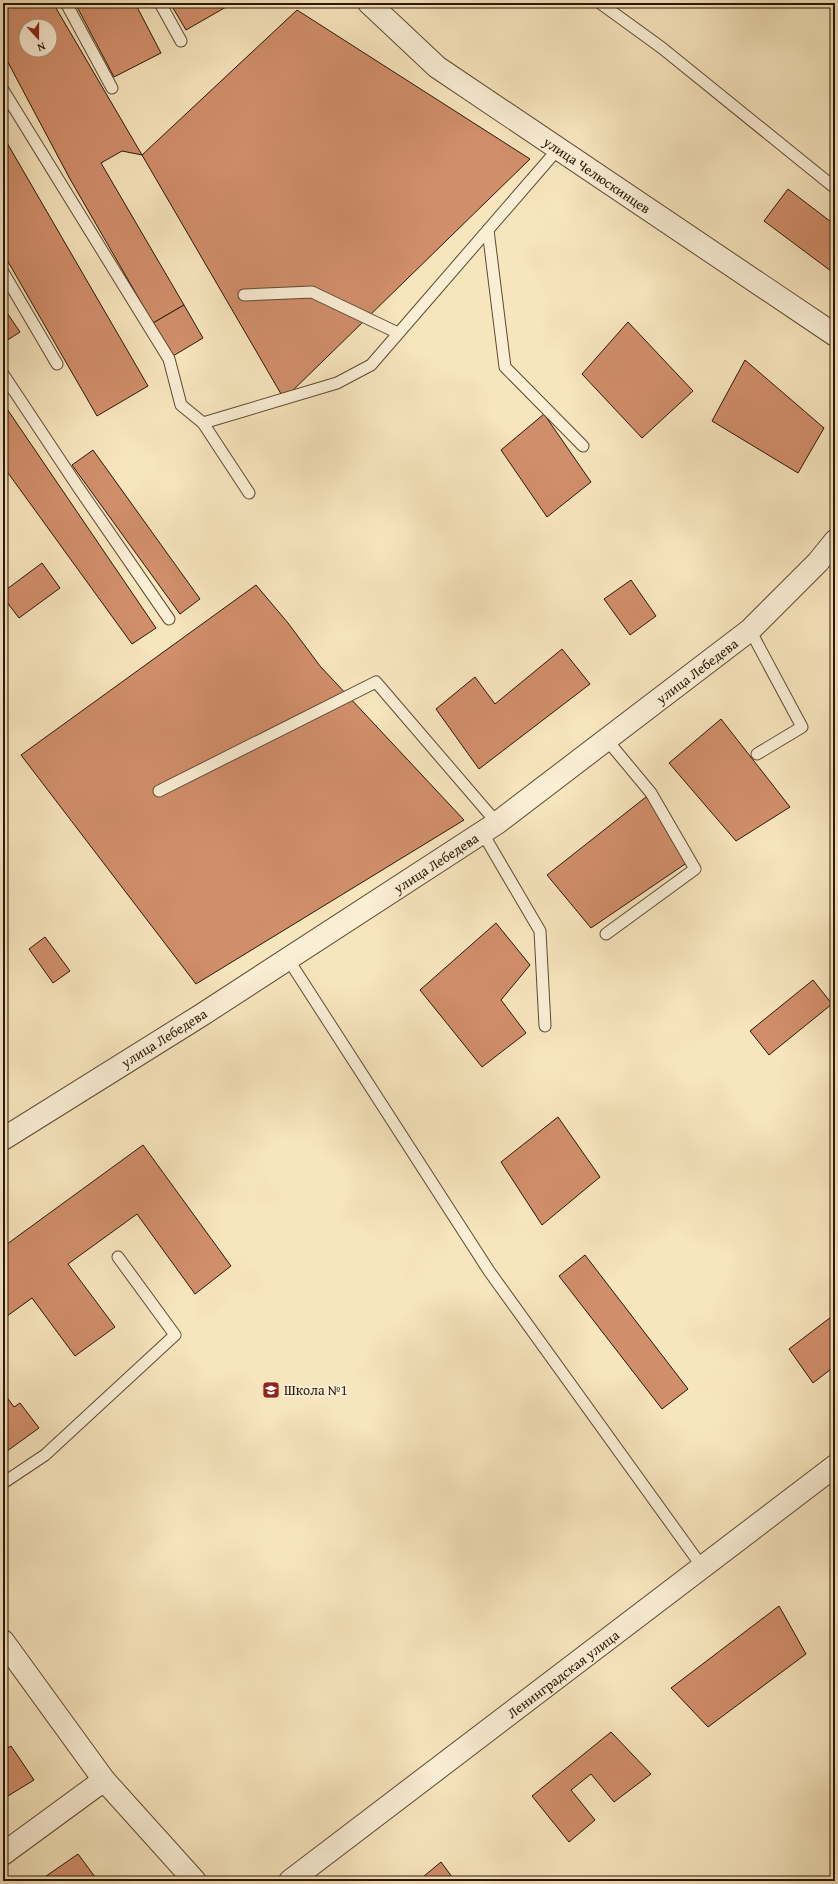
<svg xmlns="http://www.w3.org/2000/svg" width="838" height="1884" font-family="'Gentium Book Plus',serif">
<rect width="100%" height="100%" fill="#f7e5be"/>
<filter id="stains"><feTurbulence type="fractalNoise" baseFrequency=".005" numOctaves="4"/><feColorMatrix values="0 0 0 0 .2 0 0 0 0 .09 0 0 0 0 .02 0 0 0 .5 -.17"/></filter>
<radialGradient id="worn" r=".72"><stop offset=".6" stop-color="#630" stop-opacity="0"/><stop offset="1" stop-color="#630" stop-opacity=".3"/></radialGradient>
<g fill="#d18e6b" stroke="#2a1704" fill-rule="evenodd">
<path d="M3,3H53L142,155L122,151L101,163L184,305L153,323L70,179L3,53ZM26,26H50V50H26Z"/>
<path d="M75,3H135L161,53L114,77Z"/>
<path d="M170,3H233L186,30Z"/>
<path d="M297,10L530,159L284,399L142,155Z"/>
<path d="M3,136L148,386L97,416L3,253Z"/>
<path d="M788,189L835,225V274L764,221Z"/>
<path d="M184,305L203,338L173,356L153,323Z"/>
<path d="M3,307L20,332L3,343Z"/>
<path d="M628,322L693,391L642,438L582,374Z"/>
<path d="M745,360L824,428L798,473L712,421Z"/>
<path d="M3,403L156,628L132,644L3,466Z"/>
<path d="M544,414L591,482L547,517L501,450Z"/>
<path d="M93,450L200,599L180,614L72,465Z"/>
<path d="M42,563L60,588L19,618L3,597V592Z"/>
<path d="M631,580L656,616L630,635L604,599Z"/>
<path d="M256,585L288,623L320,666L464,820L196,984L21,755Z"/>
<path d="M562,649L590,684L479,769L436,709L475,677L495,704Z"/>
<path d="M721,719L790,807L736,841L669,763Z"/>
<path d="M651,793L691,860L591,928L547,875Z"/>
<path d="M496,923L530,965L501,1000L526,1033L482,1067L420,990Z"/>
<path d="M45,937L70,971L53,983L29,949Z"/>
<path d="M813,980L832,1004L769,1055L750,1031Z"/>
<path d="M558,1117L600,1177L542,1225L501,1162Z"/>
<path d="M143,1145L231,1266L195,1294L137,1214L68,1264L115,1327L75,1356L32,1298L3,1319V1247Z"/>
<path d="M585,1255L688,1389L662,1409L559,1276Z"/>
<path d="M835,1314V1366L813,1383L789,1349Z"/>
<path d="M3,1392L14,1407L20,1403L39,1428L3,1454Z"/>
<path d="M779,1606L806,1654L708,1727L671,1688Z"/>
<path d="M611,1732L651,1774L614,1802L591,1774L571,1790L595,1820L569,1842L532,1796Z"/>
<path d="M11,1746L34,1780L3,1799V1751Z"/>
<path d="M78,1854L98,1881H39Z"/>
<path d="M441,1862L455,1881H418Z"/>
</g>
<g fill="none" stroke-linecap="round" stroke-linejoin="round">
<g stroke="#5d4a32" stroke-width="13">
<g id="lane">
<path d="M66,3L112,88"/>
<path d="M160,3L181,41"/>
<path d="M600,3L662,48L835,188"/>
<path d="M3,90L169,359L181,405L203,423L249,493"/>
<path d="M488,230L505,367L583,446"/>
<path d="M3,272L57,364"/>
<path d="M244,295L312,292L398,333"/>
<path d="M3,374L78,487L169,619"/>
<path d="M203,423L337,383L371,365L558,149"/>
<path d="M750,630L802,727L757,754"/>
<path d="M159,791L376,682L497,823"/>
<path d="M482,832L540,931L545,1026"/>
<path d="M606,934L695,869L651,793L607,740"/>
<path d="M288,959L489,1271L703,1568"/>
<path d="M3,1483L45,1455L175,1335L118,1257"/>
</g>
</g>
<g stroke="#5d4a32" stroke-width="24">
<g id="street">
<path d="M369,3L437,67L835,335"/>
<path d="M3,1139L200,1016L497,823L750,630L818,562L835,541"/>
<path d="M3,1641L104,1780L195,1881"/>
<path d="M3,1854L104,1780"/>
<path d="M290,1881L835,1466"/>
</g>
</g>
<use href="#lane" stroke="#faeed5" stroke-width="11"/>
<use href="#street" stroke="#faeed5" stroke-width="22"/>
</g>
<defs>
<g id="school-square" transform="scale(0.9)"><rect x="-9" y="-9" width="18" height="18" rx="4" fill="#8f2418" stroke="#faeed5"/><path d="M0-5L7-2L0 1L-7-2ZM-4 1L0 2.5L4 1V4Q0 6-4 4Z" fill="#fff"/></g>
</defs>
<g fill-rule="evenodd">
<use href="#school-square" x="271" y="1390"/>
</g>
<g text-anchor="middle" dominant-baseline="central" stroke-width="3.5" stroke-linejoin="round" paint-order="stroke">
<g font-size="14" fill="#2a1704" stroke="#faeed5">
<text transform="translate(597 175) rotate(34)">улица Челюскинцев</text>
<text transform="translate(697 671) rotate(-37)">улица Лебедева</text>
<text transform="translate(436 863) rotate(-33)">улица Лебедева</text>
<text transform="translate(164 1038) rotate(-32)">улица Лебедева</text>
<text transform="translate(563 1674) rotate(-37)">Ленинградская улица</text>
</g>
<g font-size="14" fill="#2a1704" stroke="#faeed5" text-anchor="start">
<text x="284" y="1390">Школа №1</text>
</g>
</g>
<rect width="838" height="1884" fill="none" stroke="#f7e5be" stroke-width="16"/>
<rect x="4" y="4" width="830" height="1876" fill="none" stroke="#2a1704" stroke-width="2"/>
<rect x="8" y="8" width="822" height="1868" fill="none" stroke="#2a1704"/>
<g transform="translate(38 38) rotate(159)"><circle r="19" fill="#faeed5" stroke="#a79881"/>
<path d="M0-3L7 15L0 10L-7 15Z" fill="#8f2418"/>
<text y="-6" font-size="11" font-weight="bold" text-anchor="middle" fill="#2a1704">N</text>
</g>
<rect width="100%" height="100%" filter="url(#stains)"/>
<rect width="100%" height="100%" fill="url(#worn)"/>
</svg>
